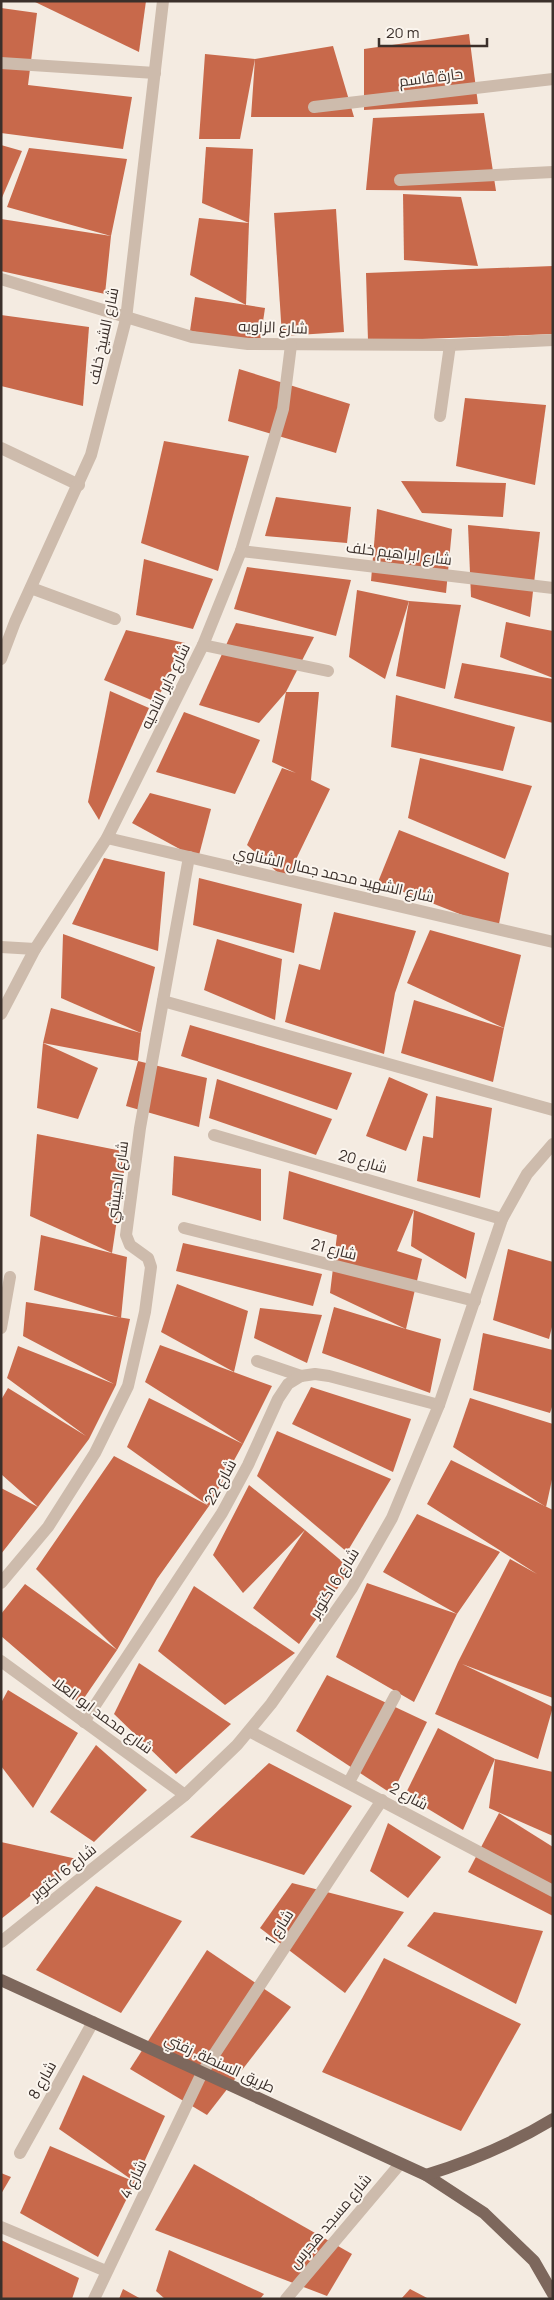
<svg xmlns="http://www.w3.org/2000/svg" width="554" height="2300" font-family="Manrope,Cairo,sans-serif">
<rect width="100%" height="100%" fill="#f4ebe1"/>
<g fill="#c8694b">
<path d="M33,1H146L139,52Z"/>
<path d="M1,8L37,13L28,85L132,97L123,149L1,133Z"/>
<path d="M469,34L478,104L364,110V49Z"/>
<path d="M333,46L354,117H251L255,59L240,139H199L205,54L255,59Z"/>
<path d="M484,113L496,191L366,190L373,118Z"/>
<path d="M1,145L22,151L1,200Z"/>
<path d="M206,147L253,149L249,223L202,203Z"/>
<path d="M29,148L127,159L111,236L105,294L1,271V219L111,236L7,207Z"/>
<path d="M403,194L461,197L478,266L404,260Z"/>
<path d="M336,209L344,332L282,336L274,213Z"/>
<path d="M199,218L249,223L246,305L190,275Z"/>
<path d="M553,266V334L368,341L366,273Z"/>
<path d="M195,297L265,308L260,342L190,331Z"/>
<path d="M1,315L89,327L83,406L1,386Z"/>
<path d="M239,369L350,404L336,453L228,421Z"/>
<path d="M465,398L546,405L535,485L456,466Z"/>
<path d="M164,441L249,456L218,571L141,543Z"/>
<path d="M401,481L506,483L503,517L422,513Z"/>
<path d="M276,497L351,507L347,543L265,536Z"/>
<path d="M377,509L452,529L446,593L371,581Z"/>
<path d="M468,525L540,532L530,617L471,597Z"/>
<path d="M144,559L213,579L193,629L136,615Z"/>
<path d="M247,567L351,580L336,636L234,609Z"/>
<path d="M357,590L409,601L385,679L349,657Z"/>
<path d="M409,601L461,605L445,689L396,676Z"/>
<path d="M506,622L553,631V678L500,657Z"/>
<path d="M236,623L314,637L286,692L259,723L199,705Z"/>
<path d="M126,630L185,643L156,702L104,680Z"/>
<path d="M462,663L553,679V723L454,698Z"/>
<path d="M110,691L149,708L99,820L88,802Z"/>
<path d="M286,692H319L311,780L330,789L286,880L247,845L282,768L296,773L272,762Z"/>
<path d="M396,695L515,727L503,771L391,747Z"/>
<path d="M184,712L260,740L235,794L156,772Z"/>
<path d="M420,758L532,786L505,859L408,818Z"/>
<path d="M150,793L211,809L198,859L132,823Z"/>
<path d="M399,830L509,873L498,929L378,882Z"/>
<path d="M104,858L165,872L158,951L72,924Z"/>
<path d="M199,878L302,904L294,953L193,925Z"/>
<path d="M334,912L416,931L395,993L384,1054L285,1022L299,964L320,970Z"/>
<path d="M430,930L521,955L504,1028L407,983Z"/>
<path d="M63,934L155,967L141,1033L61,998Z"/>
<path d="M217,939L282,959L275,1020L204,990Z"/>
<path d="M414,1000L504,1028L493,1082L401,1053Z"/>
<path d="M51,1008L141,1033L138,1061L43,1043Z"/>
<path d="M190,1025L352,1073L337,1110L181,1056Z"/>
<path d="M43,1043L98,1068L78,1119L37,1108Z"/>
<path d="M138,1061L207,1078L199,1127L126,1106Z"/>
<path d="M389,1077L428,1094L406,1151L366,1136Z"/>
<path d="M217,1079L332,1119L316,1155L209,1118Z"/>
<path d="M436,1096L492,1108L480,1198L417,1181L423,1136L433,1138Z"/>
<path d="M37,1134L127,1152L112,1253L30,1216Z"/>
<path d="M174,1156L261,1169V1221L172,1195Z"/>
<path d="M289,1171L414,1210L475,1233L466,1279L411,1246L414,1210L397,1251L422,1259L406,1329L441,1339L430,1393L322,1353L334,1307L406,1329L330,1293L337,1235L283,1219Z"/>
<path d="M41,1235L127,1257L121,1318L34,1290Z"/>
<path d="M183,1243L322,1274L313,1306L176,1271Z"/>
<path d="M508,1249L553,1262V1323L549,1339L493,1320Z"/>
<path d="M177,1284L248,1311L234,1372L161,1332Z"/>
<path d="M26,1302L130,1319L116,1385L89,1439L38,1507L1,1554V1488L38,1507L1,1474V1400L8,1388L86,1436L7,1378L18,1346L114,1384L23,1336Z"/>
<path d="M260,1308L322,1315L307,1363L254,1338Z"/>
<path d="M483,1333L553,1350V1404L550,1413L473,1390Z"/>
<path d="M160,1345L272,1386L243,1444L209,1506L157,1579L117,1650L80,1704L1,1636V1614L25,1584L117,1650L36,1569L114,1456L209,1506L127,1447L149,1398L243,1444L145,1382Z"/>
<path d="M311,1387L411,1419L393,1472L292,1424Z"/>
<path d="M470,1398L553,1424V1475L546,1507L453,1447Z"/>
<path d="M277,1431L391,1479L347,1552L257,1476Z"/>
<path d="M451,1460L553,1510V1698L462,1664L553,1707L538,1759L435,1714L458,1662L510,1559L537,1574L427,1504Z"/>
<path d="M249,1485L305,1530L351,1569L299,1644L253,1608L305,1530L243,1593L213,1555Z"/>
<path d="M417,1514L500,1552L457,1614L414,1702L336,1657L367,1583L457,1614L383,1572Z"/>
<path d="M194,1586L295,1653L225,1705L158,1651Z"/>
<path d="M139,1663L231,1724L176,1774L114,1714Z"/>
<path d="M327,1675L427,1722L392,1794L296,1731Z"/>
<path d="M8,1690L78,1733L33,1808L1,1766V1703Z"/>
<path d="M438,1728L495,1759L463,1830L405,1795Z"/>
<path d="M96,1745L147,1790L94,1842L50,1812Z"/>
<path d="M495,1759L553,1772V1836L489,1808Z"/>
<path d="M269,1763L352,1806L304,1875L190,1837Z"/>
<path d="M499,1813L553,1847V1916L468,1872Z"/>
<path d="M388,1823L441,1857L408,1898L370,1871Z"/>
<path d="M1,1842L77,1859L1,1919Z"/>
<path d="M292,1883L404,1912L345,1993L260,1928Z"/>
<path d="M96,1886L182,1921L121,2013L36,1970Z"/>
<path d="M434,1912L543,1931L516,2004L407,1946Z"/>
<path d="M207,1950L291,2007L207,2115L130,2069Z"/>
<path d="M384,1958L521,2024L461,2131L322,2072Z"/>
<path d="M83,2075L165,2116L135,2182L59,2129Z"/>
<path d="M50,2146L135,2182L98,2257L20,2213Z"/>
<path d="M194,2164L352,2254L327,2296L155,2230Z"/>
<path d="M1,2173L11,2177L1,2194Z"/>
<path d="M1,2240L79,2278L72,2299H1Z"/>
<path d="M169,2250L264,2294L260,2299H165L156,2291Z"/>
<path d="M123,2289L141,2299H119Z"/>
<path d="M410,2289L429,2299H401Z"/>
</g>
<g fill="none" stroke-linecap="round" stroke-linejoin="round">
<g stroke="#cdbbac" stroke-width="12">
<path d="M1,63L155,73"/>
<path d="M314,107L553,79"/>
<path d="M400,180L553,172"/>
<path d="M1,279L192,337L248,344L450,345L553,340"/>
<path d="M440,416L450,345"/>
<path d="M1,448L79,485"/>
<path d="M241,551L553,588"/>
<path d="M31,588L115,619"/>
<path d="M203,645L328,671"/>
<path d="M1,659L15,622L91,455L126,319L163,1"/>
<path d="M107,838L553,942"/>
<path d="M1,947L35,949"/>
<path d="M163,1001L553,1110"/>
<path d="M1,1014L35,949L107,838L203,645L241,551L283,409L291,345"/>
<path d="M214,1135L502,1219"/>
<path d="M184,1228L475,1301"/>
<path d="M1,1328L10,1277"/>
<path d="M257,1361L301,1376"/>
<path d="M1,1583L48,1527L95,1453L128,1386L145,1312L151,1267L148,1258L130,1245L126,1235L140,1128L189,857"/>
<path d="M1,1661L185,1795"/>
<path d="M84,1722L222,1513L248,1465L278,1399L288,1384L301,1376L315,1374L329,1376L439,1405"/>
<path d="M249,1731L553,1891"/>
<path d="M349,1782L395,1696"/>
<path d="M1,1942L185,1795L237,1745L271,1704L352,1588L392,1518L439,1405L502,1219L527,1174L553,1144"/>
<path d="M20,2153L93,2022"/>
<path d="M1,2227L106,2271"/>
<path d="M94,2299L202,2073L382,1800"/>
<path d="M286,2299L400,2164"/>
</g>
<g stroke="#7d675c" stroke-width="12">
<path d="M1,1980L426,2175L484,2213L534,2261L553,2294"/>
<path d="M426,2175C471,2161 512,2144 553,2119"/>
</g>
</g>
<g text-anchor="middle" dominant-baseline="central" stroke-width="4" stroke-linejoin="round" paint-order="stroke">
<g font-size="15" fill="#3b302b" stroke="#fbf5ee">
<text transform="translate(431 77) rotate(-7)">حارة قاسم</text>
<text transform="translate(273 327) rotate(2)">شارع الزاويه</text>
<text transform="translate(103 336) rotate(-78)">شارع الشيخ خلف</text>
<text transform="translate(399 553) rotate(7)">شارع ابراهيم خلف</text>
<text transform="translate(165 686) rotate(-64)">شارع داير الناحيه</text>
<text transform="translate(334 874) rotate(13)">شارع الشهيد محمد جمال الشناوي</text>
<text transform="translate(363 1161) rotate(16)">شارع 20</text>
<text transform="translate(117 1182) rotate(-82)">شارع الحبيشي</text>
<text transform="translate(334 1249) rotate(14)">شارع 21</text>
<text transform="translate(220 1482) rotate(-61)">شارع 22</text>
<text transform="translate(334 1583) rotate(-58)">شارع 6 اكتوبر</text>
<text transform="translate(103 1715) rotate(36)">شارع محمد ابو العلا</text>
<text transform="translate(409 1796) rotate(28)">شارع 2</text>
<text transform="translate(63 1872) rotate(-39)">شارع 6 اكتوبر</text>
<text transform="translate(279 1927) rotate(-57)">شارع 1</text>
<text transform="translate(220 2063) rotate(25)">طريق السنطة, زفتي</text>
<text transform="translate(42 2080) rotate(-61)">شارع 8</text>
<text transform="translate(133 2179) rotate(-64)">شارع 4</text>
<text transform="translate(330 2221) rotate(-50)">شارع مسجد هجرس</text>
</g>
</g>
<rect width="554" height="2300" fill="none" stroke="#3b302b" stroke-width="5"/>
<path d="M379 38v8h108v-8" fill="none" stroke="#3b302b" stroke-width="2.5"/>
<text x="386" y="38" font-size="15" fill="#3b302b" stroke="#fbf5ee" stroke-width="4" paint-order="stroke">20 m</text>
</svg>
